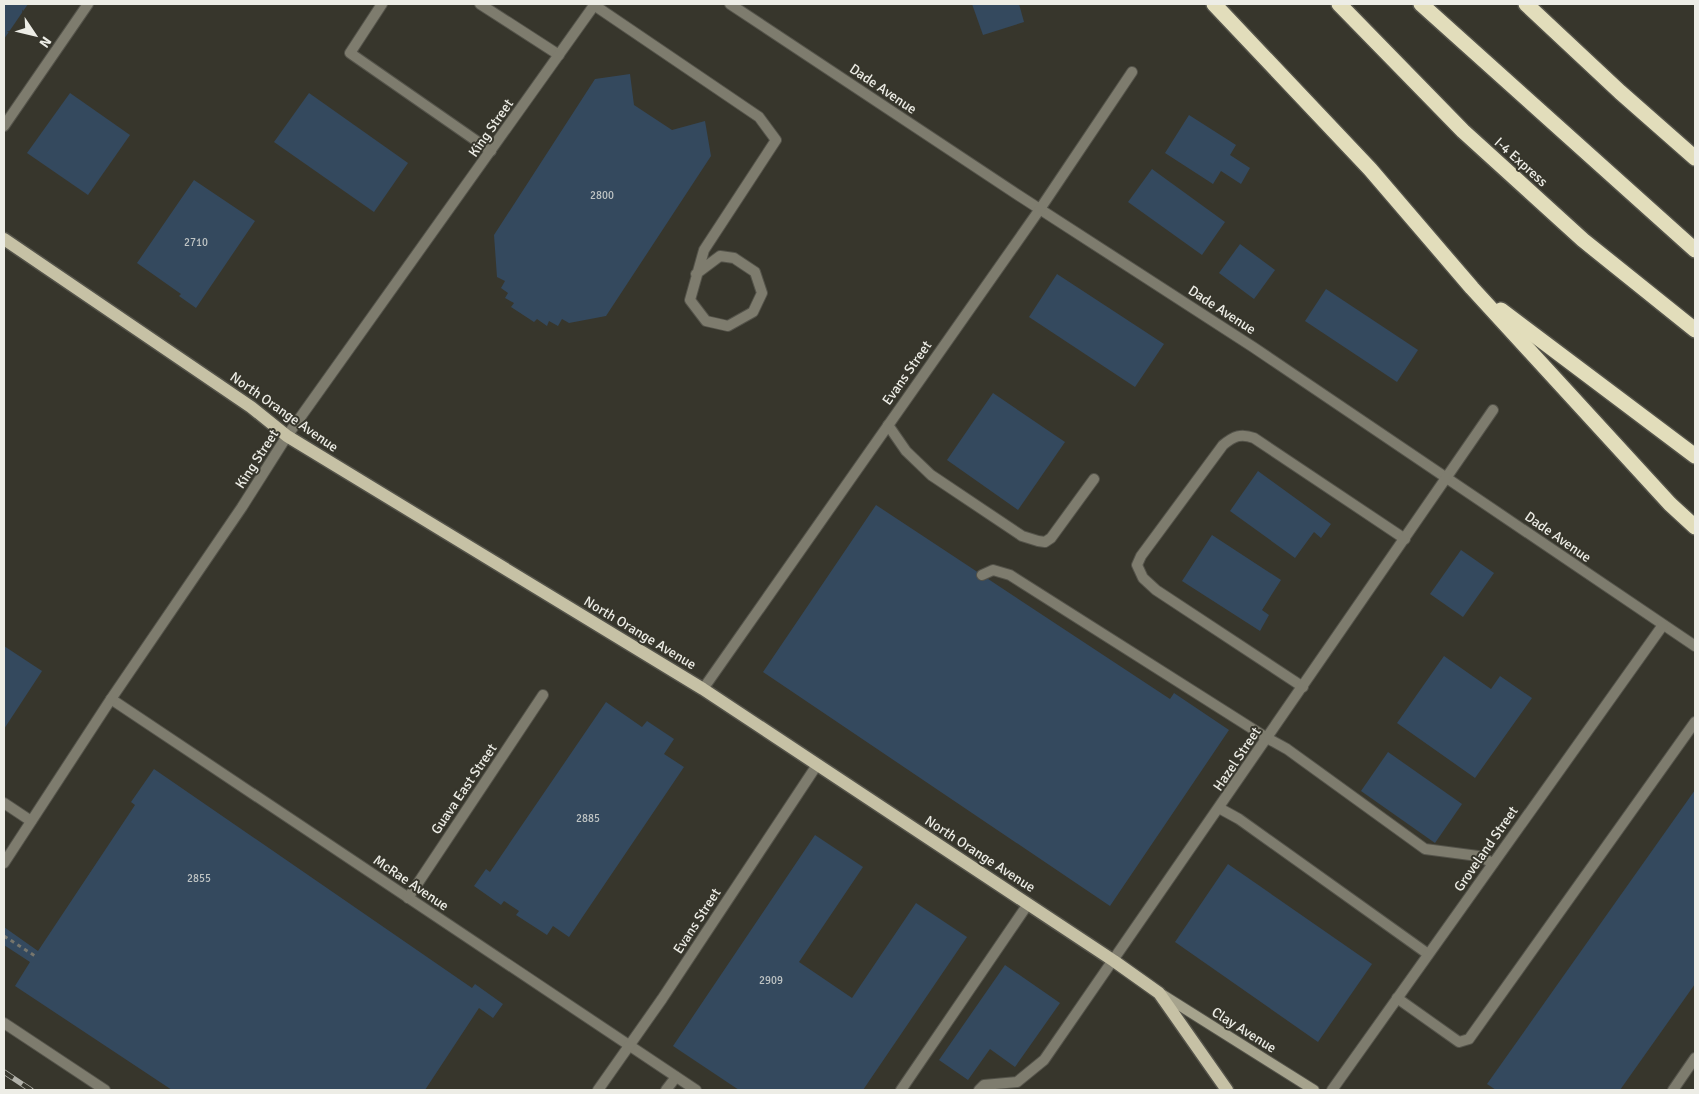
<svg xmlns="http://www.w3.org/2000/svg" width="1699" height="1094" font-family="Signika,sans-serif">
<rect width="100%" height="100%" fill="#37362c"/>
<g fill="#34495e">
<path d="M4,4H28L4,39Z"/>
<path d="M972,4H1019L1024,22L983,35Z"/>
<path d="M630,74L634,105L672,130L705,121L711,156L606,316L569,323L562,319L558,326L549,321L547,326L537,319L534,322L511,307L514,303L505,298L508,293L501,288L505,281L497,277L494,235L595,79Z"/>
<path d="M70,93L130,135L88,195L27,153Z"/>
<path d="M309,93L408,163L374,212L274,142Z"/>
<path d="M1189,115L1236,145L1230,155L1250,168L1241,184L1221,171L1213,184L1165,153Z"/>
<path d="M1152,169L1225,222L1202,255L1128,202Z"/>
<path d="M194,180L255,221L196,308L179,296L181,294L137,263Z"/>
<path d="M1240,244L1275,270L1254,299L1219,273Z"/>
<path d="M1057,274L1164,344L1135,387L1029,317Z"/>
<path d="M1326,289L1418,350L1397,382L1305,321Z"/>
<path d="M993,393L1065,442L1018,510L947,460Z"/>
<path d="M1258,471L1331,524L1321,538L1314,532L1295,558L1230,511Z"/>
<path d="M876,505L1170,699L1174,693L1229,730L1110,906L763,672Z"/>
<path d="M1212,535L1281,580L1262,610L1269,615L1260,631L1182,581Z"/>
<path d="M1461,550L1494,573L1463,617L1430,594Z"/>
<path d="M4,646L42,671L4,729Z"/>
<path d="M1444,656L1491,689L1500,676L1532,698L1475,778L1397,723Z"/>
<path d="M606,702L642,727L647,721L674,739L664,754L684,767L569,937L553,926L547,935L516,915L519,911L504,901L501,905L474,886L486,869L490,872Z"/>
<path d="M1388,752L1462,804L1435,843L1361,791Z"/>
<path d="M154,769L472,988L475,984L503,1004L493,1018L479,1008L425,1090H172L15,986L30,962L4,945V927L38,951L135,805L131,802Z"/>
<path d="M1695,790V984L1620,1090H1496L1487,1084Z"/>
<path d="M815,835L863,867L799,962L852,998L916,903L967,937L863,1090H739L673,1046Z"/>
<path d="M1228,864L1372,964L1318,1042L1175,942Z"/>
<path d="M1005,965L1060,1003L1015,1067L990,1049L968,1080L939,1060Z"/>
</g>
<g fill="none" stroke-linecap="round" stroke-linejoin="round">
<g stroke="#54534a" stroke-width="12">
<g id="lane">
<path d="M382,4L350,53L491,151"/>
<path d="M480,4L559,55"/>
<path d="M594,5L759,117L776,140L704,250L690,300L706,321L728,326L753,312L762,293L755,272L734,258L720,256L696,274"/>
<path d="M888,425L906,451L931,475L1022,536L1038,541L1045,542L1051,538L1094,479"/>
<path d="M982,575L993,570L1010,575L1267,738L1287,749L1425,849L1478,856L1493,863"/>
<path d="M1303,687L1156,590L1143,578L1137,565L1141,556L1223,445C1234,436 1241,433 1254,438L1405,539"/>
<path d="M4,803L31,821"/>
<path d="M1219,808L1239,819L1428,954"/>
<path d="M1397,998L1459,1042L1469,1039L1695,722"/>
<path d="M666,1090L676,1077"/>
<path d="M901,1090L1028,904"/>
<path d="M1673,1090L1695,1058"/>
</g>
</g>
<g stroke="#54534a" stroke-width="12">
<g id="street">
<path d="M730,4L1018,195L1253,347L1695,646"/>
<path d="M4,126L88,4"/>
<path d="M703,689L1040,209L1132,72"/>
<path d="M111,699L696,1090"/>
<path d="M4,863L111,699L242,507L287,436L595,4"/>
<path d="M408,898L543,695"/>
<path d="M4,1023L105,1090"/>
<path d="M598,1090L662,999L817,765"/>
<path d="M979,1090L984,1085L1017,1082L1044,1060L1493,410"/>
<path d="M1332,1090L1663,625"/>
</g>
</g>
<g stroke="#54534a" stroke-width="12">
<path id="secondary" d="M1163,995L1314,1090"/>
</g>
<g stroke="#54534a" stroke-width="15">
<path id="primary" d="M4,239L251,407L287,436L703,689L1114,961L1159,993L1227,1090"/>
</g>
<g stroke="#54534a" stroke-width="18">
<g id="highway">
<path d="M1214,4L1370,169L1472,288L1670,504L1695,527"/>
<path d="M1339,4L1463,131L1583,240L1695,330"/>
<path d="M1421,4L1695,250"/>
<path d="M1526,4L1620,92L1695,158"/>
<path d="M1501,310L1695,456"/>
</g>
</g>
<path stroke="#77766d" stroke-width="3" stroke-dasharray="4 4" stroke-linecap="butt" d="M4,936L35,956"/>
<use href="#lane" stroke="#7e7c6e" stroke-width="10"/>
<use href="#street" stroke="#7e7c6e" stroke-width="10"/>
<use href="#secondary" stroke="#a6a38d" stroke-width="10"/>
<use href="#primary" stroke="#c6c1a5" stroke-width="12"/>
<use href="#highway" stroke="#e2ddbb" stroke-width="15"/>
<g stroke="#b1b1a9" stroke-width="5.5">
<path id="rail" d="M4,1072L31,1090"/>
</g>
<use href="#rail" stroke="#37362c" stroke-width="4" stroke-dasharray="11" stroke-linecap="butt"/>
</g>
<g text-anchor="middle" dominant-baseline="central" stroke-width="4" stroke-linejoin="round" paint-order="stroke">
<g font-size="11" fill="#bfc4c4">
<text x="602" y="195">2800</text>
<text x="196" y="242">2710</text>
<text x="588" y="818">2885</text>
<text x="199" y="878">2855</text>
<text x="771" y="980">2909</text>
</g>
<g font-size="14" fill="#edede6" stroke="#37362c">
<text transform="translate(883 89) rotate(34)">Dade Avenue</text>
<text transform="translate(491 128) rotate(-55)">King Street</text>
<text transform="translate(1521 162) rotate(42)">I-4 Express</text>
<text transform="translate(1222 310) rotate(33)">Dade Avenue</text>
<text transform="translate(907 373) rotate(-55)">Evans Street</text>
<text transform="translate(284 412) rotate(35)">North Orange Avenue</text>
<text transform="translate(257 459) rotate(-57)">King Street</text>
<text transform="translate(1558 537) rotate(35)">Dade Avenue</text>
<text transform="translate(640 633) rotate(31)">North Orange Avenue</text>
<text transform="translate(1237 759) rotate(-56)">Hazel Street</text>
<text transform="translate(464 789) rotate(-56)">Guava East Street</text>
<text transform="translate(1486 849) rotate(-55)">Groveland Street</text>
<text transform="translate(980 854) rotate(33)">North Orange Avenue</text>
<text transform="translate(411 883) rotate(34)">McRae Avenue</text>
<text transform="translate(697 921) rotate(-57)">Evans Street</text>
<text transform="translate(1244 1030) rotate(32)">Clay Avenue</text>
</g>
</g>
<rect width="1699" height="1094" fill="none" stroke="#edede6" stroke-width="10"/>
<g transform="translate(35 35) rotate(125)" stroke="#37362c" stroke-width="4" paint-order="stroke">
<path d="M0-4L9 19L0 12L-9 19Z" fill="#edede6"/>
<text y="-8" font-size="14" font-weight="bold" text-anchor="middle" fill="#edede6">N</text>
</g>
</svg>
